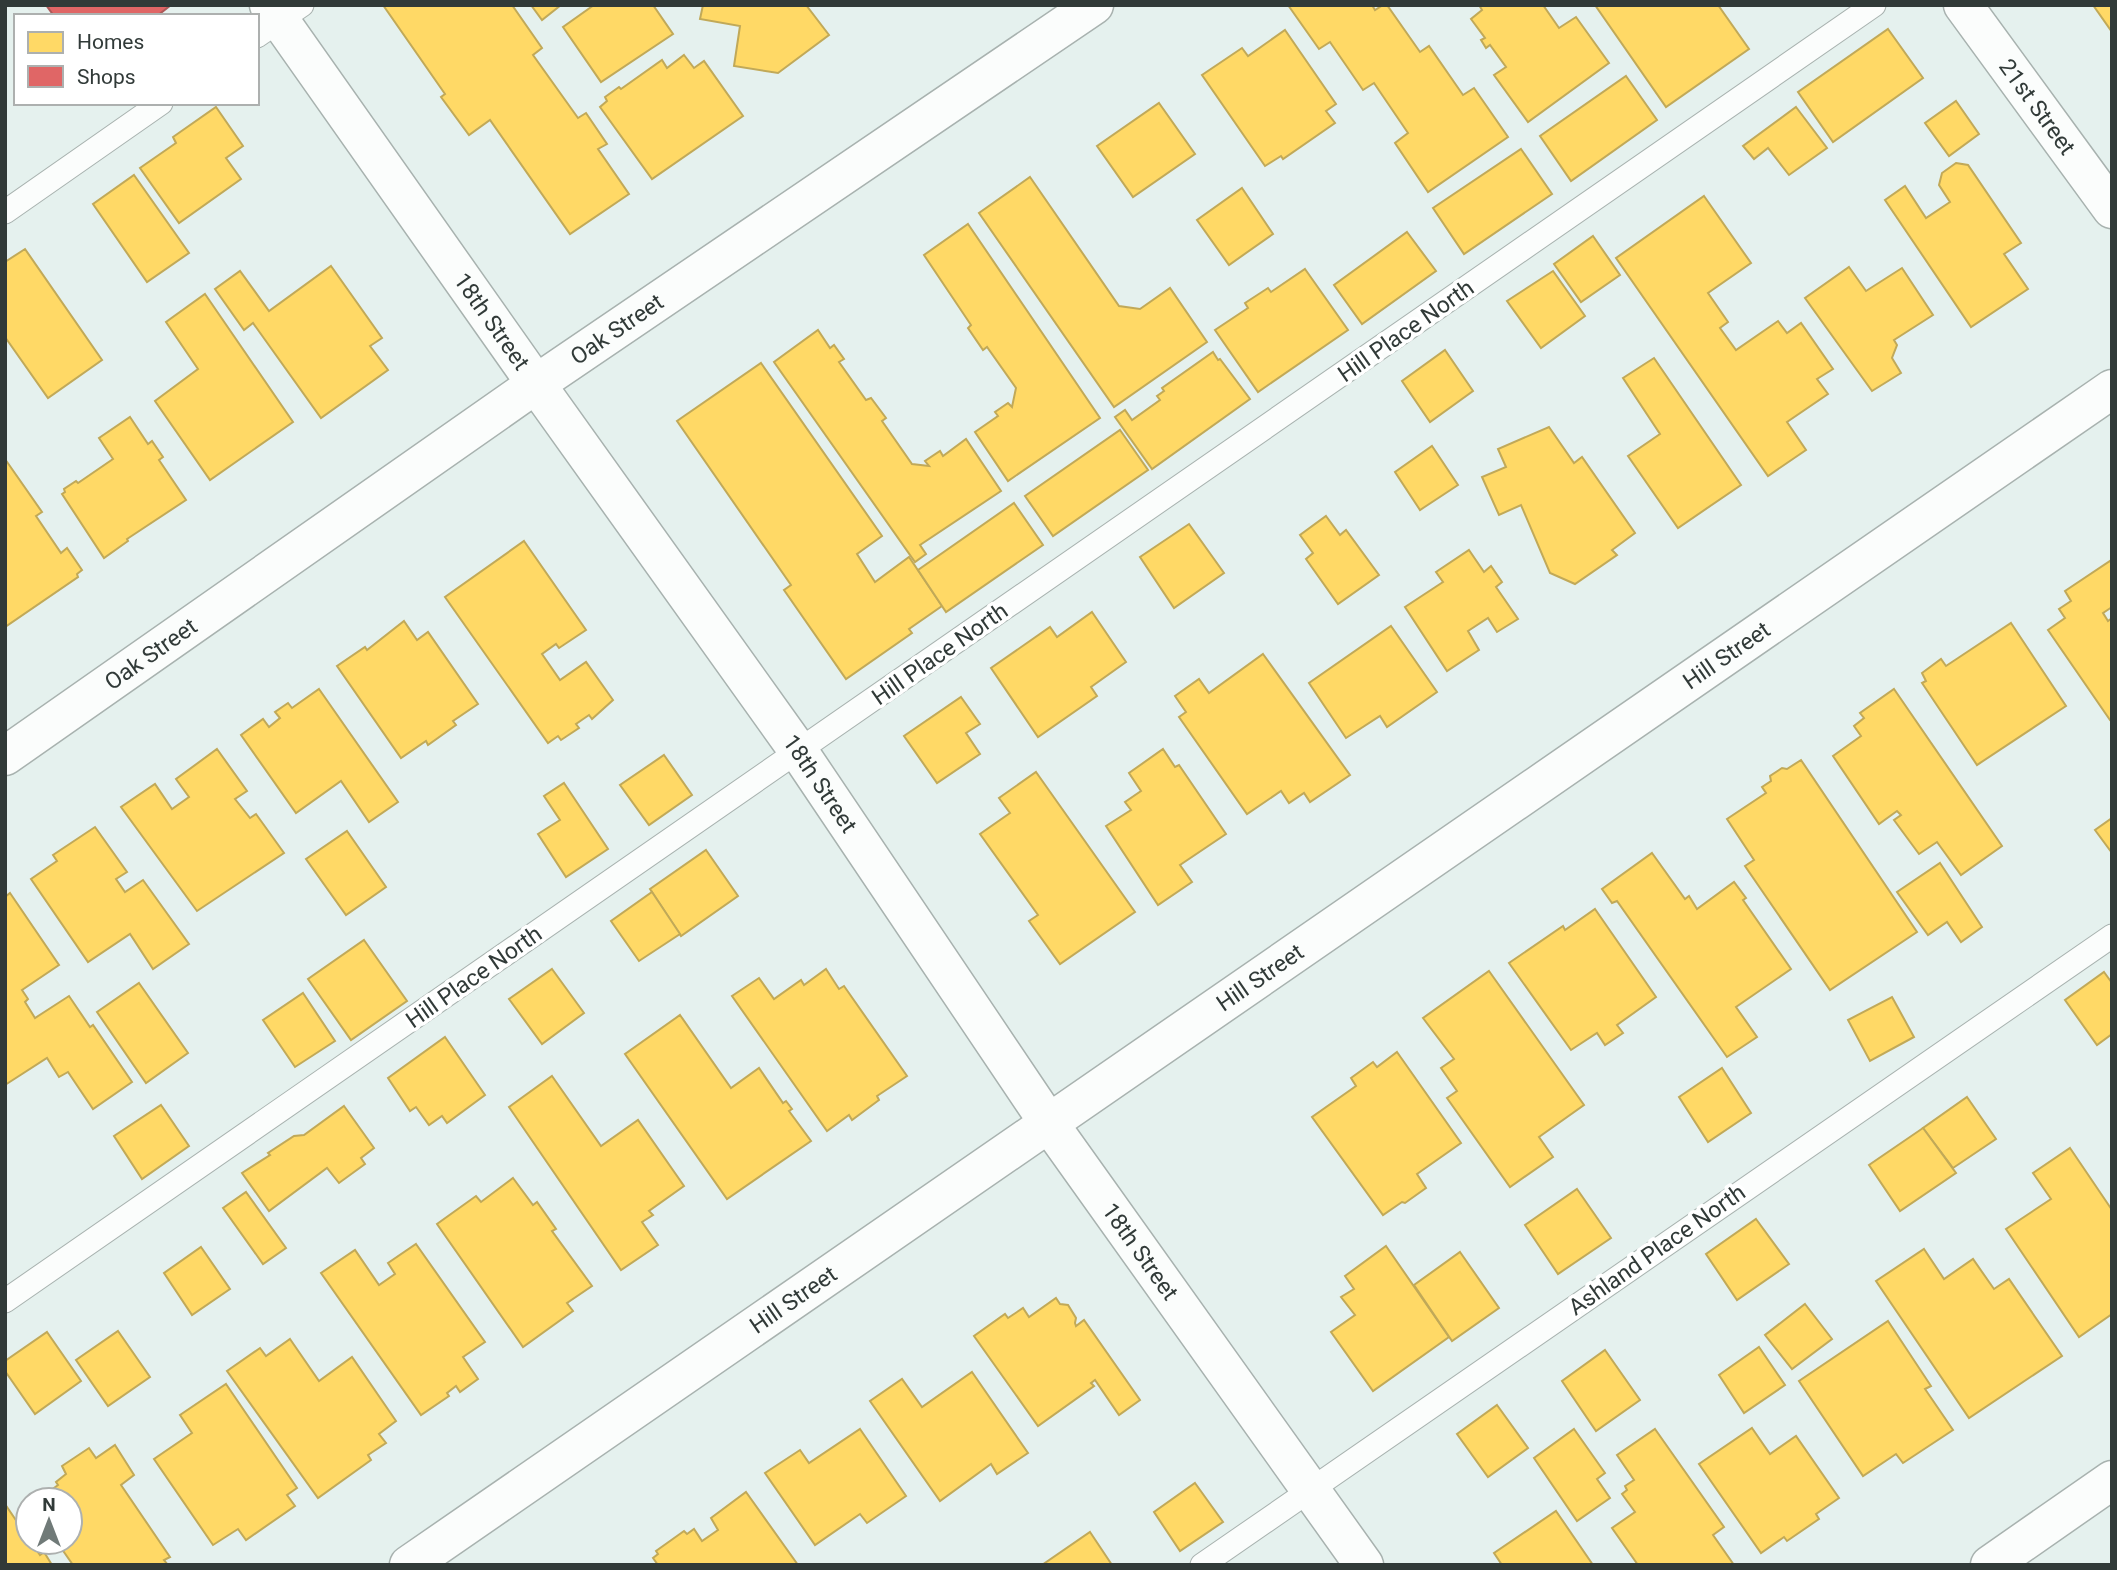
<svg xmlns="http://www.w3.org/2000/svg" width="2117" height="1570" font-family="Roboto,sans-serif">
<rect width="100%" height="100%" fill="#e5f1ee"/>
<g fill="#ffd966" stroke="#c1a958" stroke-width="2">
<path d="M383,5H512L542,48L533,55L578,118L586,113L607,144L598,149L629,194L570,234L490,120L469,135L441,97L445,94Z"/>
<path d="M531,5H561L542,20Z"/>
<path d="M594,5H653L673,34L601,82L563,27Z"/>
<path d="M703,5H806L829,35L778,73L734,66L740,26L700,19Z"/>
<path d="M1288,5H1372L1375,10L1383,5H1387L1420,52L1429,46L1463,95L1474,88L1508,137L1428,192L1395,143L1408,133L1374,83L1363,90L1330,42L1319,49Z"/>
<path d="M1479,5H1543L1559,28L1576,17L1609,63L1528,122L1494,75L1506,67L1490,45L1486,48L1481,40L1485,38L1471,19L1482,10Z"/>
<path d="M1595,5H1718L1749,49L1666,107Z"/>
<path d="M2093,5H2112V32Z"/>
<path d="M1888,29L1923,78L1833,142L1798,92Z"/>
<path d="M1285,30L1336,104L1326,111L1335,123L1283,159L1281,156L1265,166L1202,75L1242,48L1248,56Z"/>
<path d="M684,55L694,68L704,61L743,116L652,179L600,107L607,101L605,97L619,87L621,89L662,60L667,68Z"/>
<path d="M1626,76L1657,120L1571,181L1540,136Z"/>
<path d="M1956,101L1979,134L1949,156L1925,123Z"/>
<path d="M1159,103L1195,154L1133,197L1097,146Z"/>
<path d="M216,107L243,146L226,158L241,179L179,223L140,168L176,143L173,137Z"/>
<path d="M1796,107L1827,148L1789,175L1768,148L1754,159L1743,146Z"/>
<path d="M1521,149L1552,194L1464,254L1433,208Z"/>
<path d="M1956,163L1968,165L2021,243L2004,254L2028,289L1971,327L1885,200L1905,186L1926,218L1950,202L1939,185L1942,173Z"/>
<path d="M134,175L189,253L147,282L93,204Z"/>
<path d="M1030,177L1119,306L1140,309L1170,288L1207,342L1114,407L979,213Z"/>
<path d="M1242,188L1273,234L1229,265L1197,220Z"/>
<path d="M1704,196L1751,263L1708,293L1728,322L1720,328L1736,350L1778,321L1787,333L1801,323L1833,369L1817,379L1828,394L1787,422L1806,450L1768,476L1616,258Z"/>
<path d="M968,224L1100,418L1008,481L975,432L998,416L995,412L1008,403L1012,407L1016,388L987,347L983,350L968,328L971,325L924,255Z"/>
<path d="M1407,232L1436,271L1362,324L1334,285Z"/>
<path d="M1593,236L1620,275L1581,302L1554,264Z"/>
<path d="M25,249L102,360L48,398L5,337V262Z"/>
<path d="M331,266L382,338L370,346L388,370L321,418L253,323L244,330L215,289L240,271L269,311Z"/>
<path d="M1849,267L1866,291L1902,268L1933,315L1894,340L1897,345L1892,358L1901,373L1872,391L1805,298Z"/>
<path d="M1305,269L1348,330L1258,392L1215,330L1248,308L1245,303L1268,288L1271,292Z"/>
<path d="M1553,271L1585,316L1541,348L1507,301Z"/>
<path d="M205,294L293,422L210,480L155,401L198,369L166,322Z"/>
<path d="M818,330L830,348L834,345L844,359L839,362L866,400L871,398L886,418L882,421L912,464L929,466L925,461L940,451L943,456L966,439L1001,491L920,545L926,554L915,562L774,362Z"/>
<path d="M1445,350L1473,391L1430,422L1402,381Z"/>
<path d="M1213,352L1218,360L1220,359L1250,399L1152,469L1115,417L1125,410L1132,420L1160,400L1157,396L1164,391L1162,388Z"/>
<path d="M1654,358L1741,485L1678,528L1628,456L1660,434L1623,378Z"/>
<path d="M761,363L882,536L857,554L875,582L909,557L942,606L909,629L912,633L846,679L784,590L791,585L677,421Z"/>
<path d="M130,417L148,444L152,441L163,457L159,460L186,500L127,539L128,541L104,558L62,494L65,492L64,489L76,481L78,483L113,459L99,438Z"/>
<path d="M1549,427L1574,463L1582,457L1635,533L1612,550L1617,555L1575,584L1550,573L1521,505L1499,515L1482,477L1506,467L1498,449Z"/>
<path d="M1120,430L1148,470L1053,536L1025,496Z"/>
<path d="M1432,446L1458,485L1420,510L1395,472Z"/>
<path d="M5,459L42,512L36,516L61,553L67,548L82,570L77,574L78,577L5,627Z"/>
<path d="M1014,503L1043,545L946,612L918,570Z"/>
<path d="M1326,516L1340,535L1346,530L1379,575L1338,604L1306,559L1313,553L1300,535Z"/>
<path d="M1189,524L1224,573L1174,608L1140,557Z"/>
<path d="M524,541L586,630L559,648L556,644L542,654L560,680L586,662L613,700L592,719L589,715L576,724L579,728L561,740L558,736L548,743L445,597Z"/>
<path d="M1469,550L1484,572L1491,566L1502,582L1496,587L1518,619L1497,632L1488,618L1468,631L1479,650L1447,671L1405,607L1443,582L1436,572Z"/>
<path d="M2110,561L2112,564V607L2103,613L2108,621L2112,618V719L2110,720L2048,630L2065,618L2059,609L2071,601L2065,591Z"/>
<path d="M1092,612L1126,662L1091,687L1097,696L1038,737L991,668L1050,627L1057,637Z"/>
<path d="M404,621L417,640L428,632L478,704L453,721L456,725L428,745L426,741L401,758L337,666L365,647L367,650Z"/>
<path d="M2011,623L2066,706L1977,765L1922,683L1926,681L1922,673L1941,659L1946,666Z"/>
<path d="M1391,626L1437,692L1387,727L1380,716L1346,738L1309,683Z"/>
<path d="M1263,654L1350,775L1310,802L1304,793L1289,803L1281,791L1247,814L1179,717L1186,712L1175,696L1199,679L1209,693Z"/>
<path d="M319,689L398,802L369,822L341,781L296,813L241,735L263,719L269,727L280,718L275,712L288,703L292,708Z"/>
<path d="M1894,689L2002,846L1961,875L1937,842L1919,854L1894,820L1901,815L1897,811L1879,824L1833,756L1861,736L1854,726L1864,718L1860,713Z"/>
<path d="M961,697L980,724L966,733L980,754L937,783L904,736Z"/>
<path d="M217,749L247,791L235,799L250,818L256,814L284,853L197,911L121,807L155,784L172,809L189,797L176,779Z"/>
<path d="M1163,749L1175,767L1179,765L1226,834L1180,865L1192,882L1158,905L1106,826L1131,810L1125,802L1141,791L1129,773Z"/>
<path d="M664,755L692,795L649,825L620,785Z"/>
<path d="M1801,760L1917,932L1830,990L1745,866L1754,860L1727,819L1766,793L1762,787L1771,781L1770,776L1782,768L1787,769Z"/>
<path d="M1036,772L1135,912L1060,964L1029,921L1038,915L980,834L1010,813L999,798Z"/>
<path d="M564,783L608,849L566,877L538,834L560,820L544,796Z"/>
<path d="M2112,818V853L2095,830Z"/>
<path d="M95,827L127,872L116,879L125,892L143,880L189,944L153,969L130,934L88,962L31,879L57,861L53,855Z"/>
<path d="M347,831L386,887L346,915L306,859Z"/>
<path d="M706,850L738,896L681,936L650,889Z"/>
<path d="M1652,853L1685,899L1689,896L1697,909L1734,882L1746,898L1743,900L1791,969L1736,1007L1757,1037L1727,1057L1617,901L1612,903L1602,889Z"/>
<path d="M1940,863L1982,927L1961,942L1947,922L1928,935L1897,892Z"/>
<path d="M652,892L680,934L639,961L611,921Z"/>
<path d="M10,893L59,965L22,990L28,999L25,1002L35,1018L69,996L90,1027L93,1025L132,1082L93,1109L68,1072L59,1077L47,1058L5,1085V897Z"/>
<path d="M1595,909L1656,997L1617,1025L1623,1033L1605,1045L1597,1033L1571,1050L1509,963L1563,926L1565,930Z"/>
<path d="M364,940L407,1001L351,1040L308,979Z"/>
<path d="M552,969L584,1013L542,1044L509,999Z"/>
<path d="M826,969L839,989L844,986L907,1076L877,1096L879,1100L852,1120L849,1115L827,1131L732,996L759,978L774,999L801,980L804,985Z"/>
<path d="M1489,971L1584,1105L1539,1137L1553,1157L1510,1187L1447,1098L1457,1091L1441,1068L1454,1059L1423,1018Z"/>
<path d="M2104,972L2112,983V1034L2097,1045L2065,1000Z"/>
<path d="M139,983L188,1053L146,1083L97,1012Z"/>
<path d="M303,993L335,1041L295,1067L263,1020Z"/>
<path d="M1892,997L1914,1037L1870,1061L1848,1020Z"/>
<path d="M680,1015L731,1088L759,1068L783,1103L786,1101L792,1109L789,1111L811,1141L727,1199L625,1054Z"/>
<path d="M445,1037L485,1095L447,1123L442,1116L429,1125L416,1107L410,1111L388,1078Z"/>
<path d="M1397,1052L1461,1143L1417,1174L1426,1188L1405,1203L1402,1202L1383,1215L1312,1117L1356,1086L1351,1078L1373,1062L1377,1067Z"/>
<path d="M1722,1068L1751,1113L1708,1142L1679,1097Z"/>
<path d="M552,1076L601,1146L638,1120L684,1186L649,1211L653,1215L642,1222L658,1245L621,1270L509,1107Z"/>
<path d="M1967,1097L1996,1139L1953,1168L1923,1128Z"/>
<path d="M161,1105L189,1146L142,1179L114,1136Z"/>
<path d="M344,1106L374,1148L361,1158L365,1164L339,1183L327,1168L269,1211L242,1173L270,1155L268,1153L294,1136L304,1135Z"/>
<path d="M1923,1128L1956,1173L1900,1211L1869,1165Z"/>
<path d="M2070,1148L2112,1210V1314L2079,1337L2006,1229L2051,1199L2033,1173Z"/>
<path d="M513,1178L533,1205L537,1202L556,1229L552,1231L592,1286L567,1303L573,1311L523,1347L437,1224L476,1196L481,1202Z"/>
<path d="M1577,1189L1611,1238L1558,1274L1525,1225Z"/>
<path d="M246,1192L286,1248L263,1264L223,1208Z"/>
<path d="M1756,1219L1789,1264L1737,1300L1706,1254Z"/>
<path d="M416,1244L485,1342L463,1357L478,1379L460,1392L456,1386L447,1393L449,1396L421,1415L321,1273L355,1250L379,1285L395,1274L388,1263Z"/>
<path d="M1386,1246L1449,1337L1373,1391L1331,1332L1355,1315L1341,1297L1354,1289L1345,1276Z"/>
<path d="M201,1247L230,1289L192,1315L164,1273Z"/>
<path d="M1924,1249L1944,1279L1973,1259L1994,1289L2009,1279L2062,1356L1969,1418L1876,1281Z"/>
<path d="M1460,1252L1499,1308L1452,1341L1414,1285Z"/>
<path d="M1056,1298L1060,1304L1068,1305L1076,1318L1075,1323L1076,1326L1084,1320L1140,1400L1119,1415L1095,1380L1091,1383L1094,1386L1038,1426L974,1336L1005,1314L1008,1318L1023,1308L1029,1317Z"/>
<path d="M1805,1304L1832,1339L1792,1369L1765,1335Z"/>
<path d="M1888,1321L1931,1386L1925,1389L1953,1430L1903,1463L1896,1454L1863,1476L1799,1381Z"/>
<path d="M118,1331L150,1377L108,1406L76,1360Z"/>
<path d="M47,1332L81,1381L35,1414L5,1371V1361Z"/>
<path d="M290,1339L319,1381L352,1357L396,1421L379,1434L386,1443L368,1455L371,1460L318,1498L227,1371L260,1348L266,1356Z"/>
<path d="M1759,1347L1785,1385L1744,1413L1719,1375Z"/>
<path d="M1605,1350L1640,1400L1596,1431L1562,1381Z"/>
<path d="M972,1372L1028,1453L997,1474L991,1464L940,1501L870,1401L902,1379L922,1407Z"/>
<path d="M226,1384L297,1488L287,1495L295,1506L246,1540L238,1529L213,1545L154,1459L192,1433L180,1415Z"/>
<path d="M1497,1405L1528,1448L1488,1477L1457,1434Z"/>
<path d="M1752,1428L1770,1454L1796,1436L1839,1498L1816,1514L1819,1519L1787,1541L1784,1537L1761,1553L1699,1464Z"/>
<path d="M860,1429L906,1496L867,1523L860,1514L815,1545L765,1473L800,1450L809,1463Z"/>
<path d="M1574,1429L1605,1473L1597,1479L1610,1498L1577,1521L1534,1458Z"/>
<path d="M1655,1429L1724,1527L1713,1535L1734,1565H1638L1612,1528L1635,1512L1622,1494L1627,1490L1625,1486L1634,1480L1617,1455Z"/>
<path d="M115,1445L134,1475L121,1485L170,1557L164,1560L168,1565H73L57,1542H70V1500H57L50,1491L58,1485L56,1482L66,1474L62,1466L89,1448L96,1458Z"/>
<path d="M1195,1483L1223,1522L1180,1551L1154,1512Z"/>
<path d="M746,1492L798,1565H658L653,1558L658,1554L656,1551L684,1531L687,1534L694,1529L702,1541L718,1530L711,1518Z"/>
<path d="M5,1504L28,1538V1542H31L40,1555L44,1552L52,1565H5Z"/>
<path d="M1556,1511L1593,1565H1502L1494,1553Z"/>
<path d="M1090,1532L1112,1565H1042Z"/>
</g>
<path fill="#e06666" stroke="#ac5958" stroke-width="2" d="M46,5H171L157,16H54Z"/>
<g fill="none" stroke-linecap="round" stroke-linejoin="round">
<g stroke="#a8b2af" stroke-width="25">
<g id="lane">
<path d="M257,36L302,5"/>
<path d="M5,212L161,103"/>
<path d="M5,1301L1874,5"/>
<path d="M1202,1565L2112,936"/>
</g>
</g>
<g stroke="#a8b2af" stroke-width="41">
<g id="street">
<path id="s1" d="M269,5L536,384L799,752L1048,1122L1364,1565"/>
<path id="s2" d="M1963,5L2112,209"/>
<path id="s3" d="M5,756L536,384L1094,5"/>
<path id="s4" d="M409,1565L2112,389"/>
<path d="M1990,1565L2112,1480"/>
</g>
</g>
<use href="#lane" stroke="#fbfdfc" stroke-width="23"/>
<use href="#street" stroke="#fbfdfc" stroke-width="38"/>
</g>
<g text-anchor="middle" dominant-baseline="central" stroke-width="7" stroke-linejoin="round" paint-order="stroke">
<g font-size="23" fill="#313a38" stroke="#fff">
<text stroke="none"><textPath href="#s2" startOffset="126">21st Street</textPath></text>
<text stroke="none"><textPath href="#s1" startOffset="387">18th Street</textPath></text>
<text stroke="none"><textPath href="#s3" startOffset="746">Oak Street</textPath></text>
<text transform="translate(1406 331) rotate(-35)">Hill Place North</text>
<text stroke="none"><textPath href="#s3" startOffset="178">Oak Street</textPath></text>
<text transform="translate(940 654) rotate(-35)">Hill Place North</text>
<text stroke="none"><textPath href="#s4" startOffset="1601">Hill Street</textPath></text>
<text stroke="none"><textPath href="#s1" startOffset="954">18th Street</textPath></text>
<text stroke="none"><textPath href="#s4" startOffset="1034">Hill Street</textPath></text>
<text transform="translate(474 977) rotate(-35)">Hill Place North</text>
<text transform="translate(1657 1250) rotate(-35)">Ashland Place North</text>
<text stroke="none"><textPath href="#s1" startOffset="1521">18th Street</textPath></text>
<text stroke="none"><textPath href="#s4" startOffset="467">Hill Street</textPath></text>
</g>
</g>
<rect width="2117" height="1570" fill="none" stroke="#313a38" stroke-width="14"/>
<rect x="14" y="14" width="245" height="91" fill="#ffffff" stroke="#adb0af" stroke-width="2"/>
<rect x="28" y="32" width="35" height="21" fill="#ffd966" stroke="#adb0af" stroke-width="2"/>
<text x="77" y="49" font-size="21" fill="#313a38">Homes</text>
<rect x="28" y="66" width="35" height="21" fill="#e06666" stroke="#adb0af" stroke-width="2"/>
<text x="77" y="84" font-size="21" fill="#313a38">Shops</text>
<g transform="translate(49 1521)"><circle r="33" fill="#ffffff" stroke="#adb0af" stroke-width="2"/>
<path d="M0-5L12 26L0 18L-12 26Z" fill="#707a78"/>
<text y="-10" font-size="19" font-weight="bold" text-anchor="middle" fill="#313a38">N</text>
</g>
</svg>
